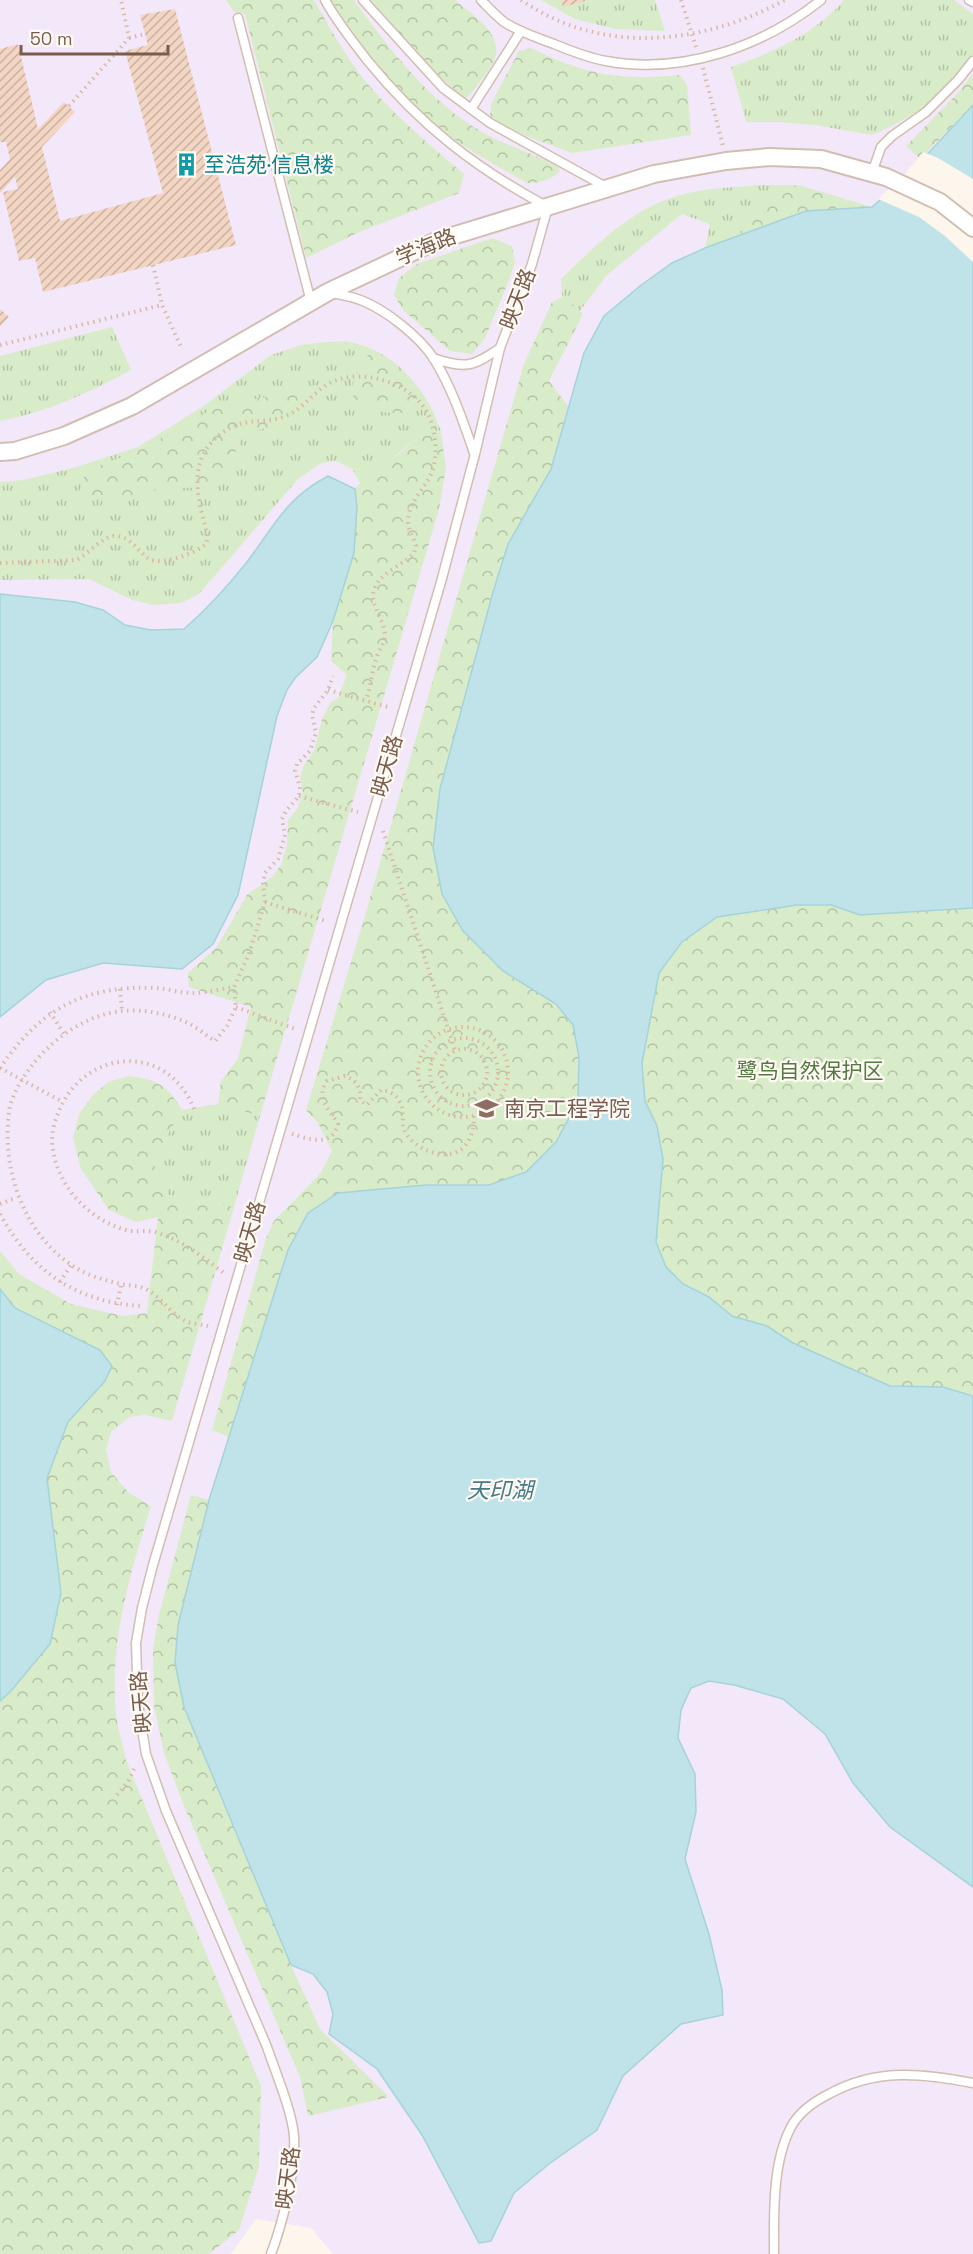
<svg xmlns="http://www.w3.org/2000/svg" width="973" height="2254" viewBox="0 0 973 2254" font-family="'Space Grotesk','Noto Sans SC',sans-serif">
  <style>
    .education { fill: #f3e8fa }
    .grass { fill: url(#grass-tufts) }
    .forest { fill: url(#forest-crowns) }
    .water { fill: #bfe3e8; stroke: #a5d3da; stroke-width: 1.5 }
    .pier { fill: #fdf6ec }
    .building { fill: url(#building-hatch) }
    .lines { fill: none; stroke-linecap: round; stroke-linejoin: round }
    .lane-casing { stroke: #d1beb0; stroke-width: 11 }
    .street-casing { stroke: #d1beb0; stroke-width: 20 }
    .path { stroke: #d9b8a5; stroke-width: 4; stroke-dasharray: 1.5 4.5; stroke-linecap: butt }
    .lane { stroke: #fff; stroke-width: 8 }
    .street { stroke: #fff; stroke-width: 16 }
    .labels { text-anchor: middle; stroke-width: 4.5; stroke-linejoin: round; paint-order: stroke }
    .culture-label { font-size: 21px; fill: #0d838f; stroke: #fffaf3; text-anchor: start }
    .street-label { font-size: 21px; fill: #7a5c4d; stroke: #fffaf3 }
    .park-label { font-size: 21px; fill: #537a41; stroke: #fffaf3 }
    .education-label { font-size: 21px; fill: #785e54; stroke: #fffaf3; text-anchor: start }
    .water-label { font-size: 22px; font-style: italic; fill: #437c86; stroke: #fffaf3 }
  </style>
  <defs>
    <pattern id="grass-tufts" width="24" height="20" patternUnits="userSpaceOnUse" patternTransform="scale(1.5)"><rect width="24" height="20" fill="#d8ecc9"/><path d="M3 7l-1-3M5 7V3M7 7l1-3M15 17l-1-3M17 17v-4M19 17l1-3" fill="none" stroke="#b4c2a5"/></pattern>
    <pattern id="forest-crowns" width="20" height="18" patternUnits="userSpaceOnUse" patternTransform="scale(1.5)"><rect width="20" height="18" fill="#d8ecc9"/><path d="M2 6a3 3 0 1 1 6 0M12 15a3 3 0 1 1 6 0" fill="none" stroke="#b4c2a5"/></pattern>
    <pattern id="building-hatch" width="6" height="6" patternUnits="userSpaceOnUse" patternTransform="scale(1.5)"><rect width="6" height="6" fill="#f3d5c3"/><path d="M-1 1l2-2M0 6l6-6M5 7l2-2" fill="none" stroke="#cab0a1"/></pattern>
  </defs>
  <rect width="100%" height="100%" fill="#fdf6ec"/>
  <polygon class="education" points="0,0 973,0 973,2254 333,2254 311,2228 256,2219 231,2254 0,2254"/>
  <g class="grass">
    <polygon points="541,0 655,0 665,31 615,29 575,19"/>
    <path d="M 844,0 L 954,0 L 973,14 L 973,55 L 956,77 L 921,110 L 890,127 L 872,135 L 821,126 L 782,122 L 746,122 L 731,67 C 772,53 815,34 844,0 Z"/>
    <path d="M 757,185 L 799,185 L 765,205 L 740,235 L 705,248 L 710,224 L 682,214 L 607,275 L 564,332 L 561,279 C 594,247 629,211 674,197 C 700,188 729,188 757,185 Z"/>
    <path d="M 112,327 L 131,370 C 89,393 47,412 0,421 L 0,356 Z"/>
    <path d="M 326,342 C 334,342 342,341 349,342 C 393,349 429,391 441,432 L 418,437 L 361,484 L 352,469 L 336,461 L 321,463 L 298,479 L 199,594 L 181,603 L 154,605 L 132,600 L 89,579 L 0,580 L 0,482 L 23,480 L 73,468 L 138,447 L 202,407 L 271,355 L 301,345 Z"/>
    <polygon points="218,1104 260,1116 234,1207 168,1195 152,1161 182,1110"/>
  </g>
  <g class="forest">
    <path d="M 226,0 L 314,0 C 331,30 349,63 372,89 C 400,120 432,147 464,174 L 459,193 L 357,233 L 306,258 L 245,14 L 234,12 Z"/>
    <path d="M 330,0 L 354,0 C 389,49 430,102 482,132 C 506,146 534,153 558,167 L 560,171 C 554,179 537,184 527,183 C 494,164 459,146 430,120 C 391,86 358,44 330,0 Z"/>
    <path d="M 371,0 L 455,0 C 473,16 507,35 493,63 C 487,74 477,85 470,95 L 465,98 C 429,70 399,36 371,0 Z"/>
    <path d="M 531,48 C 585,75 621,81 680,75 L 687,85 L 691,135 L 572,153 L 505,128 L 490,115 L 491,104 L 519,51 Z"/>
    <polygon points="973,74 973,105 920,159 906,146 958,93"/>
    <polygon points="799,185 872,207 806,211 740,235 765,205"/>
    <polygon points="492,238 512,246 515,262 509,280 485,338 472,354 450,351 403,310 394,295 399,278 417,264"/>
    <polygon points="564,296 583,314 549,381 568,406 551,469 508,544 493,592 440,789 503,971 556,1004 573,1025 579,1057 578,1101 556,1142 526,1172 489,1185 426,1185 338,1193 308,1213 288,1250 229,1437 212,1430 266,1238 274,1221 320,1174 332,1151 318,1123 306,1110 361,929 524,364 552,302"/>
    <path d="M 370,353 L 395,367 L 419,396 L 403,413 C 383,414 360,410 350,391 L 361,363 Z"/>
    <polygon points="293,387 303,399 295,417 278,425 244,434 236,451 209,487 157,489 106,503 79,492 86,471 140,450 216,407 270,396"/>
    <polygon points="441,432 446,468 439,509 260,1116 218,1104 221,1081 238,1059 251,1007 189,987 188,973 216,948 247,895 272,877 281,865 287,844 288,820 297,809 303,792 300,777 304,765 314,751 322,719 330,703 338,698 347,675 331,661 333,621 354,489 380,466 399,454 418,437"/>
    <polygon points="797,905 831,905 860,915 973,908 973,1396 943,1387 890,1386 793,1343 767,1326 732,1316 709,1297 683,1284 666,1267 656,1242 663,1159 657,1126 645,1101 642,1063 659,973 682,942 717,917"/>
    <path d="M 129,1076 C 158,1080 167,1085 182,1110 L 152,1161 L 168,1195 L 234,1207 L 172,1421 L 145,1415 L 129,1417 L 111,1432 L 106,1450 L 111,1472 L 129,1493 L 151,1506 C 130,1574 109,1642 116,1714 C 118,1729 123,1745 126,1760 L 261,2086 L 259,2167 L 239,2230 L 209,2254 L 0,2254 L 0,1701 L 11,1691 L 50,1644 L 61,1593 L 47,1478 L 68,1422 L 105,1381 L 54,1329 L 15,1308 L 0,1289 L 0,1251 L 19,1274 L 71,1304 L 123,1316 L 147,1313 L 158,1217 L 136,1222 L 109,1210 L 81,1169 L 73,1137 L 79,1114 L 92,1096 L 108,1082 Z"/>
    <polygon points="191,1495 209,1500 178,1625 184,1707 291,1965 320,2029 389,2097 308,2116 300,2077 184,1806 164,1753 154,1706 153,1649 159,1615"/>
  </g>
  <g class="water">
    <polygon points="973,105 973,908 860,915 831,905 797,905 717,917 682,942 659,973 642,1063 645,1101 657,1126 663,1159 656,1242 666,1267 683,1284 709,1297 732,1316 767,1326 793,1343 890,1386 943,1387 973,1396 973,1887 890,1827 853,1783 825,1734 783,1699 734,1685 709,1681 691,1688 681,1710 678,1738 695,1774 696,1812 685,1859 709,1934 722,1990 723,2015 681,2024 623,2076 597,2130 549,2164 514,2193 491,2241 479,2243 422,2135 377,2069 329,2034 333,2014 327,1992 313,1974 291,1965 184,1707 175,1663 178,1625 209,1500 288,1250 308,1213 338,1193 426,1185 489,1185 526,1172 556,1142 578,1101 579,1057 573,1025 556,1004 503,971 463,931 442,894 433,848 440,789 493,592 508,544 551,469 584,353 604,316 640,286 672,263 705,248 806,211 872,207 906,177"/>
    <path d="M 328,476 L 355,489 L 357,507 L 354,553 L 333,621 L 317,657 L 295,678 L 287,690 L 277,716 L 238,895 L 213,944 L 182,969 L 103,963 L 46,980 L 0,1017 L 0,594 L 75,602 L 103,610 L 125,625 L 151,630 L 184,629 C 207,609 228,586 247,562 C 275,525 285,499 328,476 Z"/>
    <polygon points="0,1289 15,1308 100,1350 112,1366 105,1381 68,1422 47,1478 61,1593 50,1644 11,1691 0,1701"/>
  </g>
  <polygon class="pier" points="923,152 938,158 973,179 973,262 945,236 919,217 878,199 904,175"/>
  <g class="building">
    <polygon points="561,0 585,0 585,1 563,7"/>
    <polygon points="175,9 236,245 43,292 35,258 19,261 3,192 18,189 15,177 0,193 0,170 10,159 6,142 0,142 0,49 18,44 38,129 64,102 75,112 42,147 60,221 163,193 125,51 148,45 140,15"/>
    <polygon points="0,309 9,317 0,327"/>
  </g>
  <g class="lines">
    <defs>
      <g id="lane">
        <polyline points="363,0 443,88 490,123 606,187"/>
        <path d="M 481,0 C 488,7 496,16 504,22 C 519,32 538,38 554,44 C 571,51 589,58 606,61 C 682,75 762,47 821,0"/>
        <polyline points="969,0 973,2"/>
        <polyline points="238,18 311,302"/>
        <polyline points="471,109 521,31"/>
        <polyline points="872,173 881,147 892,136 926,112 958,80 973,61"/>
        <path d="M 332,293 C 342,295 354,297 363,301 C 387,311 420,337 434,359 C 452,388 463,421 474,453"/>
        <path d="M 433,358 C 466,369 472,367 500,348"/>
        <path d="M 271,2254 C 283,2222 296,2170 294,2136 C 292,2111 275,2071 267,2047 L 166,1811 L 146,1754 L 138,1704 L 136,1643 L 142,1608 L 153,1565 L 441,582 L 475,454 L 500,348 L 532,264 L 548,207 C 475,168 420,125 367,60 C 352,40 337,22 325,0"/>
        <path d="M 774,2254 C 774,2214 772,2163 791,2127 C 799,2112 815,2101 829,2094 C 876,2068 922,2073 973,2083"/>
      </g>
      <polyline id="street" points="0,452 15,451 64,436 132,406 328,292 436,241 654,174 726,161 769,157 821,159 886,177 940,202 973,228"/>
    </defs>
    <use href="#lane" class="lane-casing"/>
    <use href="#street" class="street-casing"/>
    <g class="path">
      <path d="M 521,0 C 602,56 702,45 785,0"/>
      <polyline points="681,0 696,47"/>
      <polyline points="129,38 145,34"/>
      <polyline points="703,68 723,146"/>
      <polyline points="69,106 129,38 121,0"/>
      <polyline points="153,265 162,305 181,347"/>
      <polyline points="0,345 162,305"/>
      <path d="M 0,563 L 76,560 C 89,554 102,536 115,536 C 131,536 137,551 149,559 C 162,566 196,553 206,544 L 208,537 C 200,505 187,469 212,442 C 220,433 231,426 243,423 C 258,420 273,422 288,415 C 303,408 313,393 328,384 C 359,366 412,382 428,414 C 437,432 439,462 428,480 C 420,493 409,504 408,521 C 408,531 414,537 416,546 L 414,553 C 404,564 387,570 378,582 C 364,601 384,616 385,634 C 385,643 380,648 377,656 C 372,670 371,686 366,701"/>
      <polyline points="328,690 388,707"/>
      <polyline points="299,796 358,812"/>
      <polyline points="383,831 455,1050"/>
      <polyline points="265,902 326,921"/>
      <polyline points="120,989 122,1011"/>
      <polyline points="236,1007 295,1029"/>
      <polyline points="50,1012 64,1034"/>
      <circle cx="463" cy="1072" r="45"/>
      <circle cx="464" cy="1072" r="34"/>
      <circle cx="464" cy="1072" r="23"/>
      <path d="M 0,1068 C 40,1009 84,985 156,988 C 168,989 181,993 193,993 C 206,993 221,989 234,987"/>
      <polyline points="0,1068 63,1102"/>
      <path d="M 194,1109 C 168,1043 86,1047 59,1111 C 55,1120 52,1131 52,1141 C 54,1183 87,1219 126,1230 C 136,1233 148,1229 158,1233 C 183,1241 203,1257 224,1273"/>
      <path d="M 292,1134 C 309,1139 332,1148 338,1124 C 330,1109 315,1100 327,1081 L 345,1076 C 357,1081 361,1087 360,1100 L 367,1105 L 381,1090 C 389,1091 396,1094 400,1102 C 405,1110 401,1121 404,1129 C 412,1150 448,1163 464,1147 C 472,1138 474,1128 474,1116"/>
      <polyline points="0,1204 15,1198"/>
      <path d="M 0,1214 C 32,1272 77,1303 144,1306"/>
      <polyline points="60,1282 71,1265"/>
      <polyline points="117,1305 121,1284"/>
      <path d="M 208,1326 C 200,1324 189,1324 182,1319 C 168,1311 158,1293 143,1288 C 136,1285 128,1286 121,1284 C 103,1280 85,1275 70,1264 C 21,1230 0,1164 10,1105 C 25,1060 74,1015 123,1011 C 142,1009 163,1013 181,1020 C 193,1024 204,1034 215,1041 L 227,1026 L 236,1007 L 234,987 L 249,954 L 265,902 L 263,884 L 265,873 L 278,859 L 285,835 L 282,819 L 286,811 L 299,796 L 300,787 L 295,771 L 297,764 L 310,751 L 316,733 L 312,715 L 314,708 L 328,690 L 333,676"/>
      <polyline points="117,1795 129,1780 135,1767"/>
    </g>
    <use href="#lane" class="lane"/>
    <use href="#street" class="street"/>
  </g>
  <defs>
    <symbol id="building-bare" viewBox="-9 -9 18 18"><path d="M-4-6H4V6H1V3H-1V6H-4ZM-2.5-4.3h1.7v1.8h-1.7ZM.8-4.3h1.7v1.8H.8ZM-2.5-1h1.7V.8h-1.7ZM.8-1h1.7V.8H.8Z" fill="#0f9aa8" stroke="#fffaf3" stroke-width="2.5" paint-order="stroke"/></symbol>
    <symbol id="university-bare" viewBox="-9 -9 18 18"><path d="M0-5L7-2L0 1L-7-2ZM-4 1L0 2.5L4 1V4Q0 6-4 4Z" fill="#8d6e63" stroke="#fffaf3" stroke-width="2.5" paint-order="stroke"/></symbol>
  </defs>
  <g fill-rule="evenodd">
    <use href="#building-bare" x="170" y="148" width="33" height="33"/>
    <use href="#university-bare" x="470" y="1092" width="33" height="33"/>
  </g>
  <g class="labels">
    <g class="culture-label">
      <text x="204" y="172">至浩苑·信息楼</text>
    </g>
    <g class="street-label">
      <text transform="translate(426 247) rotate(-22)" y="7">学海路</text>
      <text transform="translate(518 299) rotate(-69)" y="7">映天路</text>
      <text transform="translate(387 766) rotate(-74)" y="7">映天路</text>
      <text transform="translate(250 1232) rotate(-74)" y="7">映天路</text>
      <text transform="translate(141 1702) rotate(-95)" y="7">映天路</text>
      <text transform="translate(288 2178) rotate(-82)" y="7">映天路</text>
    </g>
    <g class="park-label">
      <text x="810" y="1078">鹭鸟自然保护区</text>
    </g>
    <g class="education-label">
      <text x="504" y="1116">南京工程学院</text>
    </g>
    <g class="water-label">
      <text x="500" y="1498">天印湖</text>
    </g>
  </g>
  <path d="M21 45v9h147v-9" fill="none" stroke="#7a5c4d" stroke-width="3"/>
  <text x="30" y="45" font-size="18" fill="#7a5c4d" stroke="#fffaf3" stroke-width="4.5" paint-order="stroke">50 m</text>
</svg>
